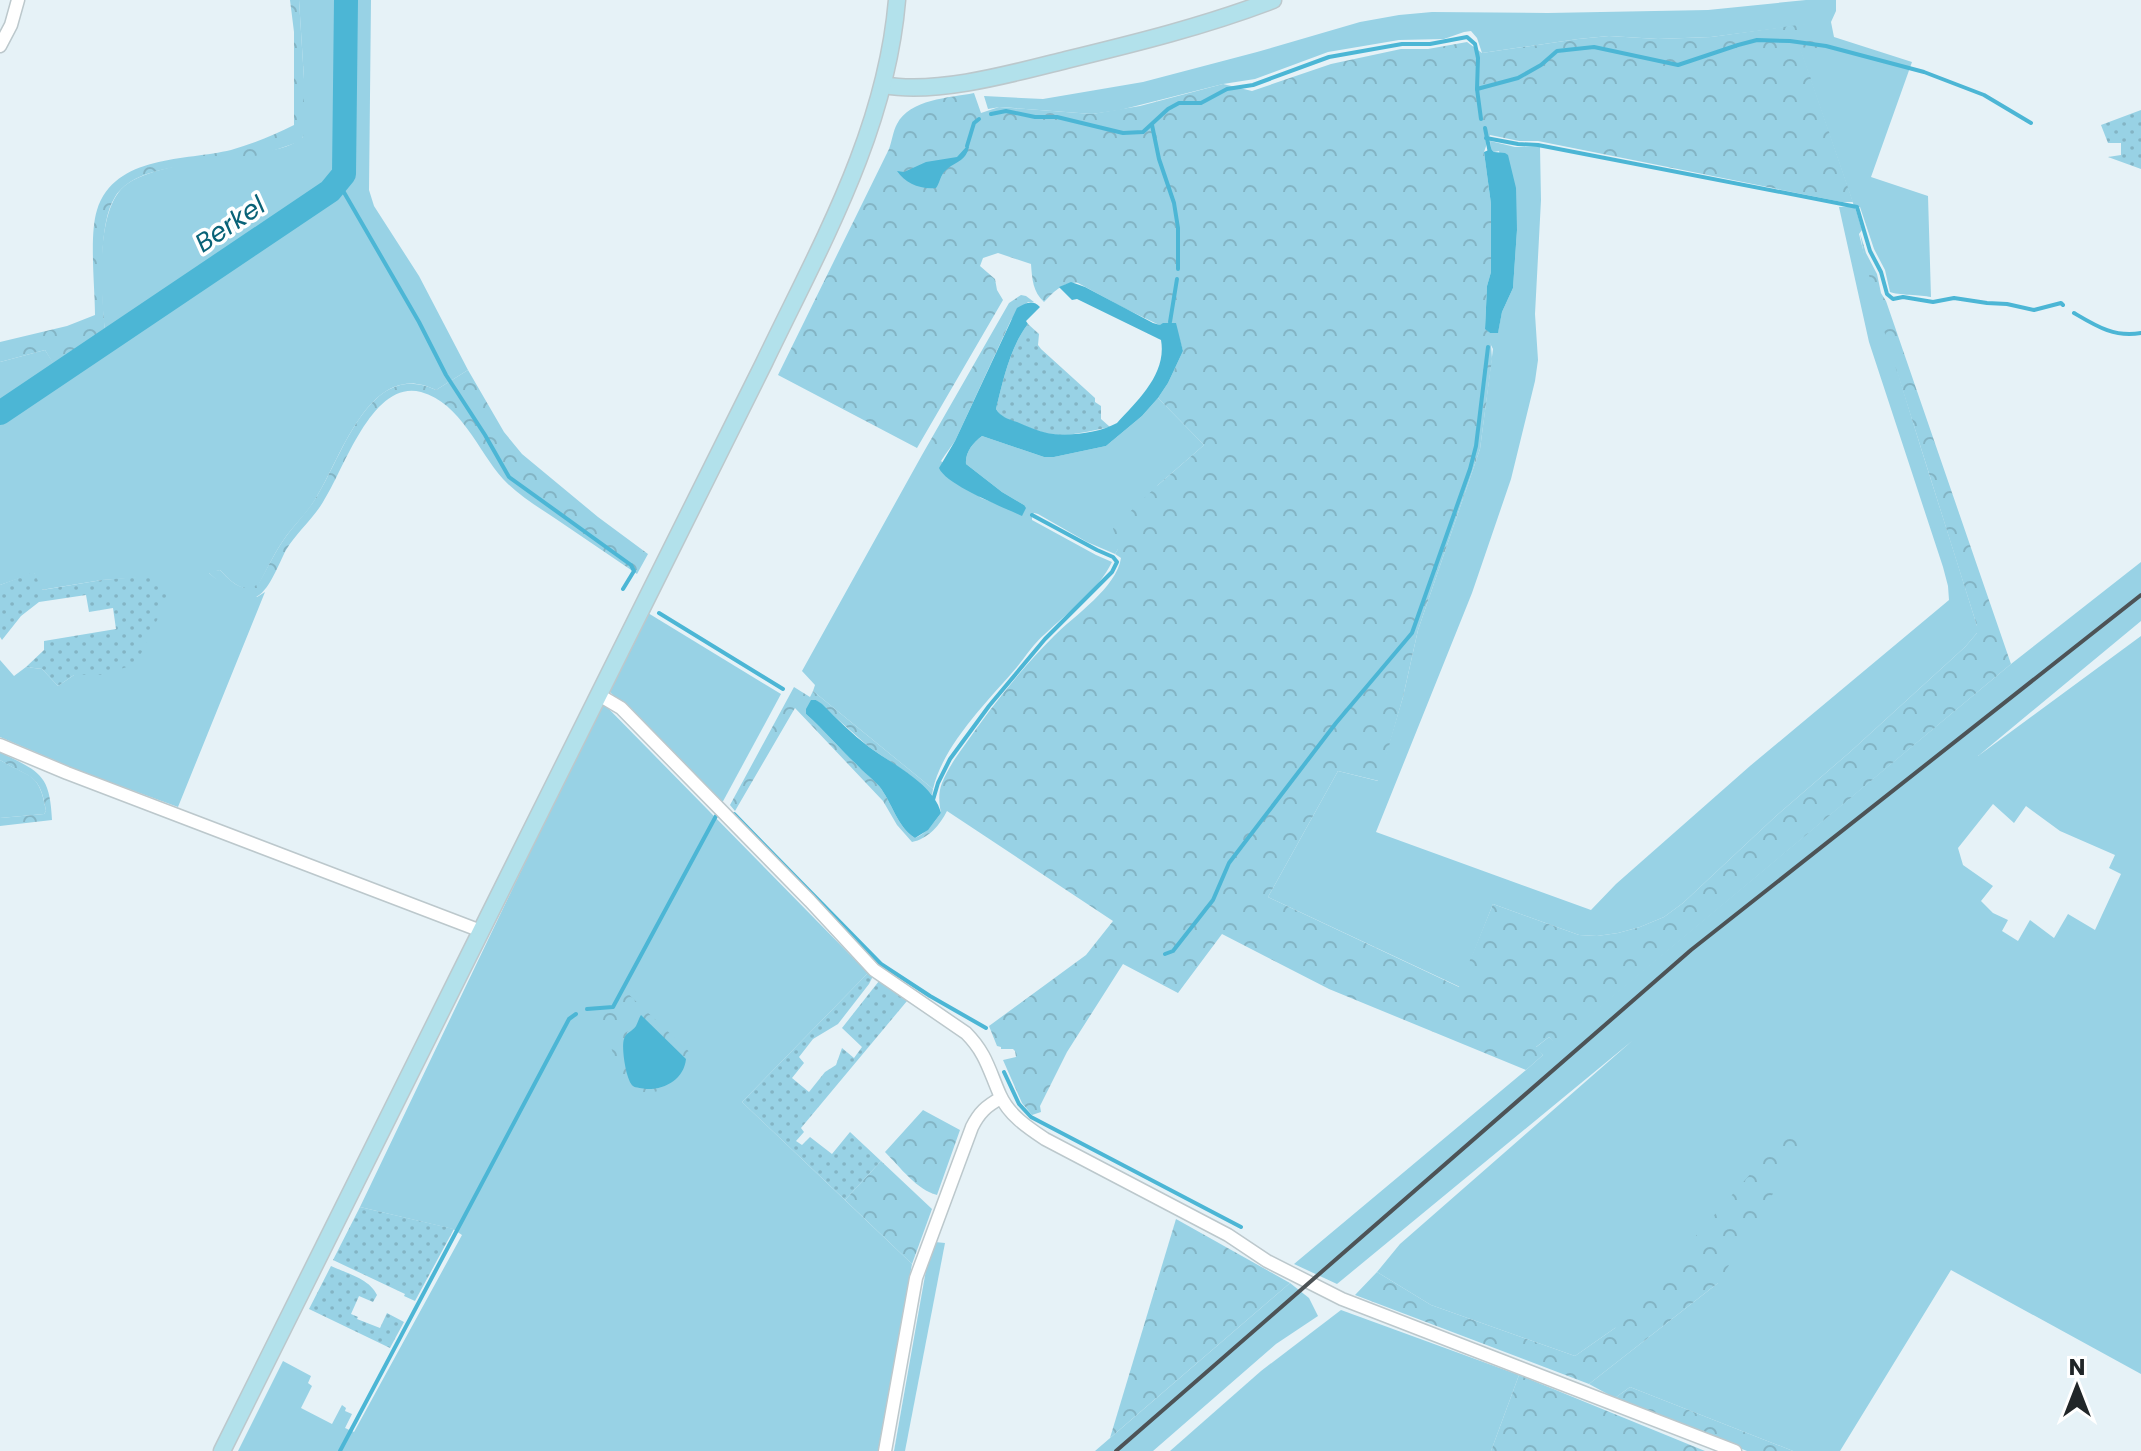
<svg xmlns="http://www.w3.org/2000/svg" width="2141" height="1451" viewBox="0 0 2141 1451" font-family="Poppins,sans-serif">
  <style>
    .grass { fill: #98d2e5; fill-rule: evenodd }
    .forest { fill: url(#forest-crowns); fill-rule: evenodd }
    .garden { fill: url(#garden-dots) }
    .water { fill: #4cb6d5 }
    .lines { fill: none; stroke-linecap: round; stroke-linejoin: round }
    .stream { stroke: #4cb6d5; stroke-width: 4 }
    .river { stroke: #4cb6d5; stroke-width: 24 }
    .street-casing { stroke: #bcc8cc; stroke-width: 15 }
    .secondary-casing { stroke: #bcc8cc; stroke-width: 19 }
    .street { stroke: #fff; stroke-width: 12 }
    .secondary { stroke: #b2e1eb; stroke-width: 16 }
    .rail { stroke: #4d5356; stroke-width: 4 }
    .labels { text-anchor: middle; stroke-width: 7; stroke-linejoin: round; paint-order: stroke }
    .water-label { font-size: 26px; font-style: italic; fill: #096277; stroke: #fff }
  </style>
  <defs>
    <pattern id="forest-crowns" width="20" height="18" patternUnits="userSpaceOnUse" patternTransform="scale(2)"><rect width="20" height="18" fill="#98d2e5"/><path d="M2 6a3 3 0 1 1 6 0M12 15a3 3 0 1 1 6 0" fill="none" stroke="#83b4c4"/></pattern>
    <pattern id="garden-dots" width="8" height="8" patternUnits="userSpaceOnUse" patternTransform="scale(2)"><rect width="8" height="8" fill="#98d2e5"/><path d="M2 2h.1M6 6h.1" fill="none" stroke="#83b4c4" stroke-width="1.8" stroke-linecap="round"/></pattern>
  </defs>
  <rect width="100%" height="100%" fill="#e6f2f7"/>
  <g class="grass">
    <path d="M 299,0 L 342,0 L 342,174 L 326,189 L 0,410 L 0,362 L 45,350 L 54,364 L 105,331 C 101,295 94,207 127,184 C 155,165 212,161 245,155 C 264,151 289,150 303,137 L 304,79 Z"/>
    <path d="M 348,0 L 371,0 L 369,190 L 374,206 L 419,276 L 468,370 L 436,390 C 371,357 342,456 317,496 C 309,511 297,522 287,535 C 276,550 268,567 259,584 C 245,596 230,581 220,570 L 209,573 L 216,579 L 257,597 L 265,592 L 178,807 L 82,772 L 0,737 L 0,660 L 14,676 L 26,667 L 42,669 L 58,686 L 74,675 L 102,675 L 148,577 L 102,580 L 41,590 L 34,573 L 0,585 L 0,418 L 331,192 L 345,175 Z"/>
    <path d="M 1806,0 L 1836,0 L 1836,11 L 1831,22 L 1834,37 L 1912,62 L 1871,177 L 1928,196 L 1931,297 C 1921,295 1897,295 1890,292 L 1885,270 L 1874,249 L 1860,207 L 1855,207 L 1862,230 L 1859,234 C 1893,367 1937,496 1977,626 L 1977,633 L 1965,647 L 1850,752 L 1776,816 L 1683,903 L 1664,917 L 1640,927 L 1618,933 L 1597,936 L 1579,935 L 1493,904 L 1460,987 L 1268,897 L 1338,771 L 1378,781 L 1403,697 L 1418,630 L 1480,449 L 1493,349 L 1490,343 L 1490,333 L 1498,332 L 1502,312 L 1513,288 L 1517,230 L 1499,151 L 1494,152 L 1491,149 L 1490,141 L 1515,147 L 1540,147 L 1541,200 L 1535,314 L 1538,360 L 1535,381 L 1511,479 L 1472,593 L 1376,832 L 1591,910 L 1616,884 L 1750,766 L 1949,600 L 1948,586 L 1943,567 L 1869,342 L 1839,207 L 1854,206 L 1799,46 L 1819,23 L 1711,37 L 1658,39 L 1609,36 L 1578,39 L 1482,53 L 1477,38 L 1471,31 L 1464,32 L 1444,39 L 1399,40 L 1328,52 L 1255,79 L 1223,84 L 1120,110 L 1092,114 L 1000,107 L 988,109 L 984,96 L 1043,99 L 1143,82 L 1257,52 L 1360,22 L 1399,15 L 1432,12 L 1548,13 L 1708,10 Z"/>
    <path d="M 1158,398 L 1204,445 L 1158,485 L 1115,554 L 1087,542 L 1038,514 L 1034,513 L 1032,515 L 1032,520 L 1096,555 L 1112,562 C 1098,591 1068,612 1045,634 C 1034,643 1026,656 1017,667 C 988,701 943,745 933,789 L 813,691 L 815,685 L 802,671 L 922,455 L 945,455 L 941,461 L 981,498 L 1000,505 L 1024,505 L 1002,492 L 966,464 C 965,452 973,443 982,436 L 1044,457 L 1054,457 L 1106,446 L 1142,416 Z"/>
    <path d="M 2141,562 L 2141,621 L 1978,756 L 2141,636 L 2141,1374 L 1951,1270 L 1840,1451 L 1793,1451 L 1630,1387 L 1615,1398 L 1589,1384 L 1718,1283 L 1615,1328 L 1575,1356 L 1431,1305 L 1377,1272 L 1400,1244 L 1632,1041 L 1337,1284 L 1294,1264 L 1526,1070 L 1543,1055 L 1535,1048 L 1549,1037 L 1556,1043 L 2011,664 ZM 1993,804 L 2014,823 L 2026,806 L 2060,831 L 2115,855 L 2109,868 L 2121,874 L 2095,930 L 2068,914 L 2054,938 L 2030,920 L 2018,941 L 2002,931 L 2008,920 L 1993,913 L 1981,901 L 1993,886 L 1963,865 L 1958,848 Z"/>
    <polygon points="648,613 781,694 721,805 608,690"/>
    <polygon points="602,702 868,973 742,1102 912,1264 878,1451 238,1451 283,1361 311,1376 308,1383 312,1386 301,1408 332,1424 342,1405 346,1408 345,1411 352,1414 345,1428 354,1432 462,1235 453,1229 360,1207"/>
    <path d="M 0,760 C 31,779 39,771 46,811 L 44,814 L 0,818 Z"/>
    <polygon points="935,1242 945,1243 905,1451 894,1451 926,1270"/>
    <polygon points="1290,1283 1309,1298 1318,1316 1276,1344 1153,1451 1095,1451"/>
    <polygon points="1341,1310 1519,1375 1491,1451 1170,1451 1261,1371"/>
  </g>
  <g class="forest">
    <path d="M 290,0 L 299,0 L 304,79 L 304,134 L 301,141 C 281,148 262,155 242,159 C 206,166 137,162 115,197 C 97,225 102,298 105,331 L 54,365 L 45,350 L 0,362 L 0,342 L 67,326 L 95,315 C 95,288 89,235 97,210 C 115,154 186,161 231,150 C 253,144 274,135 294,125 L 294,32 Z"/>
    <path d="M 1820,22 L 1822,50 L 1800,47 L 1853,202 L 1842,202 L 1538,141 L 1519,141 L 1490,135 L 1484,152 L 1491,204 L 1491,272 L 1487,286 L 1485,328 L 1490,333 L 1492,359 L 1480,449 L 1418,630 L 1403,697 L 1379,781 L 1338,771 L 1268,897 L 1459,987 L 1493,904 L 1579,935 L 1597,936 L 1618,933 L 1640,927 L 1664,917 L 1683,903 L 1776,816 L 1850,752 L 1965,647 L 1977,633 L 1977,626 L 1881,321 L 1864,256 L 1860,233 L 1866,253 L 1877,274 L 1881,293 L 1886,301 L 2011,664 L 1556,1044 L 1549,1037 L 1536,1047 L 1543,1055 L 1526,1070 L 1329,989 L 1222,934 L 1178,993 L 1123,964 L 1067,1052 L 1040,1106 L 1041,1112 L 1032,1115 L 1022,1103 L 1003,1060 L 1016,1057 L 1015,1051 L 1013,1049 L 1001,1049 L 1001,1047 L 997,1046 L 989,1026 L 1086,955 L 1113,921 L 947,811 C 940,825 928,839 912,842 L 897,825 L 883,801 L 795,708 L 735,811 L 730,805 L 794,687 L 810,697 L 813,691 L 933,789 L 932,795 L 910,775 L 869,747 L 816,700 L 806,714 C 824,730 839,748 856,764 C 863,772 873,778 879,786 C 892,802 897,827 915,838 C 927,833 933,823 941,813 C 939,803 938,793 942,783 C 947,770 956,757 964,746 C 991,707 1021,669 1054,636 C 1074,616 1117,587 1121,558 L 1115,554 L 1118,549 L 1113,528 L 1158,485 L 1204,445 L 1158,398 L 1168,383 L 1183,351 L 1178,334 L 1126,309 L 1078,283 C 1063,281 1054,292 1044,302 C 1033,292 1032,279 1031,264 L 998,253 L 983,258 L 980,266 L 995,279 L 997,290 L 1003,300 L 917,448 L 778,375 L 889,149 C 892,141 893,131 897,124 C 910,99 949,98 974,93 L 981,113 L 999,107 L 1092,114 L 1140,106 L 1223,84 L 1252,91 L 1331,64 L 1401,49 L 1428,49 L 1467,42 L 1482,53 L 1578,39 L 1609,36 L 1658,39 L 1711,37 Z"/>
    <polygon points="1021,295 1026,296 1034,302 1028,302 1011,320 955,441 945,455 922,455 1009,303"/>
    <path d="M 468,370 L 504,432 L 522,454 L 598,517 L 648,554 L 637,574 C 610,556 583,537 556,519 C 538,507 518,495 503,479 C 478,451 461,403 421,392 C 372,379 344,470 323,502 C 313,519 296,533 286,550 C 279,563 268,595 253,598 C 233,603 221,583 208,572 L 220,570 C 230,581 245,596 259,583 C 268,567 276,550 287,535 C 297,522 309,510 317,496 C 343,455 370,358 436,390 Z"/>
    <path d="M 0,752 C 39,772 50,773 52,820 L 0,826 L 0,818 L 44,814 L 46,811 C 40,772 30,779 0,760 Z"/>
    <path d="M 625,991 L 698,1060 C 671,1092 661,1092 622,1097 L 612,1050 L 596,1023 L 580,1017 L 587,1012 L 614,1010 ZM 639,1018 L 631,1085 L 623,1060 L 627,1032 L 637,1024 Z"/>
    <path d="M 923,1110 L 960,1130 L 937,1195 C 917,1190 900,1167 885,1152 Z"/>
    <polygon points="1796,1122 1806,1140 1718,1283 1589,1384 1355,1295 1377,1272 1431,1305 1575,1356 1615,1328"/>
    <polygon points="881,1161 932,1209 912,1264 845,1200"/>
    <polygon points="1176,1219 1290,1283 1110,1438"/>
    <polygon points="1519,1375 1705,1451 1491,1451"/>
    <polygon points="1630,1387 1793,1451 1747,1451 1615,1398"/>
  </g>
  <g class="garden">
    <polygon points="2141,110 2141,169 2108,157 2121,155 2121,143 2108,143 2101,125"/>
    <path d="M 1028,324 L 1039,334 L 1038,345 L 1041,349 L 1095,398 L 1095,402 L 1101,406 L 1101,419 L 1110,427 C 1090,431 1066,438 1045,433 C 1031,429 1016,422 1002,417 L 996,409 C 1003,381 1010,347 1028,324 Z"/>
    <polygon points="34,572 42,590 102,580 148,576 169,595 136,664 102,675 74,675 58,686 42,669 26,667 44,650 44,641 116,629 113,608 89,612 86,595 39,602 21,616 2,640 0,637 0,585"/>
    <polygon points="868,973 873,976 869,984 838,1024 813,1039 799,1057 804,1063 792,1078 809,1092 825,1072 836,1065 842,1048 854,1058 862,1047 842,1028 879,981 907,1001 801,1128 804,1132 796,1141 802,1145 810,1137 832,1154 850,1132 881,1161 845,1200 742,1102"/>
    <polygon points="360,1207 454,1229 415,1301 404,1296 405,1294 333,1260"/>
    <path d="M 331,1266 C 346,1273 370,1279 377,1295 L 373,1302 L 359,1296 L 351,1314 L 358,1317 L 357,1319 L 380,1328 L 387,1313 L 404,1322 L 390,1348 L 309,1309 Z"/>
  </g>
  <g class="water">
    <path d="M 967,146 L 969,147 C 965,162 956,161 946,170 C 940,175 940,183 936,188 C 921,190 905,183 897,171 L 904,172 L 926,162 L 957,157 Z"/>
    <polygon points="1491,149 1494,152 1505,153 1508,155 1516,188 1517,230 1513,288 1502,312 1498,333 1490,333 1485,329 1487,286 1491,272 1491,204 1484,152"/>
    <path d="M 1071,282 L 1085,287 L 1153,323 L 1160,325 L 1163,323 L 1176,323 L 1183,351 L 1168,383 L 1158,398 L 1142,416 L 1106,446 L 1054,457 L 1044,457 L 982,436 C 973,443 965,452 966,464 L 1002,492 L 1024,505 L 1026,508 L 1022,516 C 1003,507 946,485 939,468 L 955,441 L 1017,308 C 1025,303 1033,299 1040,307 L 1026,321 L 1028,324 C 1010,347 1003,381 996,409 C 1001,417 1008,419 1017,422 C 1027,426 1037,431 1047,433 C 1068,437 1099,433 1117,423 C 1138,400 1167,374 1161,340 L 1077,299 L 1072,300 L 1059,287 Z"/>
    <path d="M 811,700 L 816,700 L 822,704 C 837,719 852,734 869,747 C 892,764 934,784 941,813 L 928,830 L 915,838 C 897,827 892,802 879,786 C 872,778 863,772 856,764 C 839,748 824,730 806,714 L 806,709 Z"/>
    <path d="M 641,1015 L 686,1059 C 684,1079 665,1090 646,1089 C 644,1088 635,1088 633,1086 C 626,1081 621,1047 624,1039 C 626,1032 632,1032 636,1026 C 638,1022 639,1018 641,1015 Z"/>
  </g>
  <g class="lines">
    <g class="stream">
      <polyline points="1477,89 1518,78 1541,65 1557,51 1594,47 1678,65 1738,45 1757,40 1790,41 1826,46 1924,72 1984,95 2031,123"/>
      <polyline points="991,114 1006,111 1035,117 1057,117 1123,133 1143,132 1168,109 1179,103 1201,103 1227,89 1253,85 1329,57 1402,44 1430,44 1467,37 1475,44 1478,58 1477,89 1481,119"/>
      <polyline points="1152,125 1159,159 1174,203 1178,228 1178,269"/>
      <polyline points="1485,128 1490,153"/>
      <polyline points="1486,138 1518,144 1538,145 1842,204 1857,207 1870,251 1881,272 1887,294 1893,299 1903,297 1933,302 1954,298 1987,303 2007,304 2034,310 2061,303 2063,305"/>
      <polyline points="967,146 974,123 979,119"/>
      <polyline points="338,182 419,322 446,375 485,435 509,477 631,565 634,571 623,589"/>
      <path d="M 2074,313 C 2096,326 2115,338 2141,333"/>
      <polyline points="1170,322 1177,279"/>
      <polyline points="659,613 783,689"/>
      <polyline points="933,800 938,783 950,759 989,706 1045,639 1112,572 1117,562 1113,557 1097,550 1032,515"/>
      <polyline points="734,814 881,964 930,996 986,1028"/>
      <polyline points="1165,954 1173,951 1213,900 1229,863 1336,723 1412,633 1470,469 1476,446 1488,347"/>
      <polyline points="587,1009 613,1007 716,816"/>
      <polyline points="1004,1072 1019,1104 1031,1117 1241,1227"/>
      <polyline points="340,1451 569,1019 576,1014"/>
    </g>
    <polyline class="river" points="0,413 330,191 344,174 346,0"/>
    <defs>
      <g id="street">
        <polyline points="0,46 11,25 18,0"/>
        <path d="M 599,695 L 621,708 L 810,901 L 874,970 L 966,1033 C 986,1053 989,1070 1000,1095 C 1009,1115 1027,1127 1045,1139 L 1228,1235 L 1267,1261 L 1342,1299 L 1735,1451"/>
        <polyline points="0,745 67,773 481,931"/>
        <path d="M 885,1451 L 916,1278 L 972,1127 C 979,1113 986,1106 1001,1098"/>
      </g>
      <g id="secondary">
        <path d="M 884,85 C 936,95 1014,73 1066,60 C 1136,43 1205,26 1273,0"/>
        <path d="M 222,1451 L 764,363 C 820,246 886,132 897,0"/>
      </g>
    </defs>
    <use href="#street" class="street-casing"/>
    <use href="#secondary" class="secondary-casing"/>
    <use href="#street" class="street"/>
    <use href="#secondary" class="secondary"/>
    <polyline class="rail" points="1116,1451 1691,950 2141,595"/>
  </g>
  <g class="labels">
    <g class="water-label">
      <text transform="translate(230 224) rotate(-34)" y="9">Berkel</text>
    </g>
  </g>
  <g transform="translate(2077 1387)" stroke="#ffffff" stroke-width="6" paint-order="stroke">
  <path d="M0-6L14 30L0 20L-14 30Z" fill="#212628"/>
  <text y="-12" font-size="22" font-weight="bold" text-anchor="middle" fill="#212628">N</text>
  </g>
</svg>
